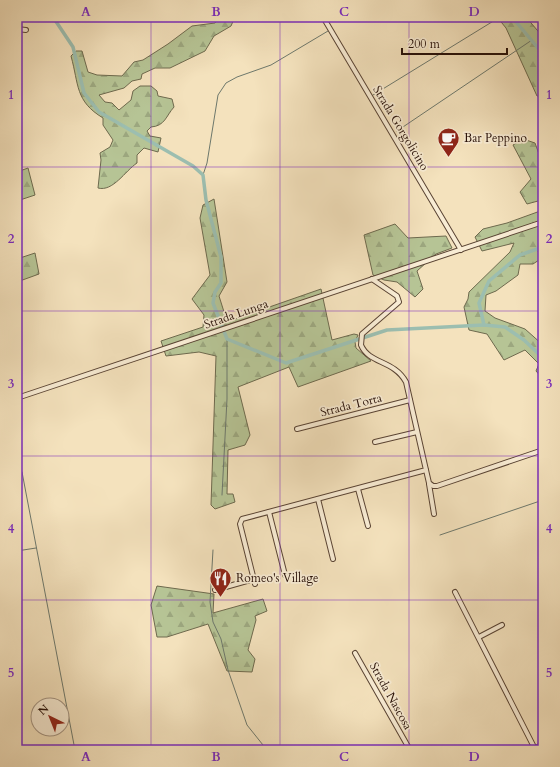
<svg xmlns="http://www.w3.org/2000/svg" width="560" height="767" viewBox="0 0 560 767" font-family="Cardo,serif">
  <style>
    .forest { fill: url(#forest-firs); stroke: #6e6a4e }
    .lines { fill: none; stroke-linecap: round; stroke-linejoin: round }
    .stream { stroke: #6d786c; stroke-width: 1 }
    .canal { stroke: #9cbeb0; stroke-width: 3.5 }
    .minor-casing { stroke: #5a4434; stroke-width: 6 }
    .tertiary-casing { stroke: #5a4434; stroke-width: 7 }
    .minor { stroke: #f8ecd4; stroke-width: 4 }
    .tertiary { stroke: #f8ecd4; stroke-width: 5 }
    .grid { fill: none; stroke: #7b2cbf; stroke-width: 1; stroke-opacity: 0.55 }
    .labels { text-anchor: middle; stroke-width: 3.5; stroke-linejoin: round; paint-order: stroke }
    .street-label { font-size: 12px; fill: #260f07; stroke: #f8ecd4 }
    .poi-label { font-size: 12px; fill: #260f07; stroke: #f8ecd4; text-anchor: start }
    .neatline { fill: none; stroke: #7b2cbf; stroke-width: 1.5 }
    .grid-label { font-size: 13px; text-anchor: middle; font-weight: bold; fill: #7b2cbf }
  </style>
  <defs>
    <pattern id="forest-firs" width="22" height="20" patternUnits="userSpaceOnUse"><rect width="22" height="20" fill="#b6c495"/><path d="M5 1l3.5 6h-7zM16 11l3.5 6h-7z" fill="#9ca77f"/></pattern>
  </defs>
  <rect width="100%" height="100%" fill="#f4e2bd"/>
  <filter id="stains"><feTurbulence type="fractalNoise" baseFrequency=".005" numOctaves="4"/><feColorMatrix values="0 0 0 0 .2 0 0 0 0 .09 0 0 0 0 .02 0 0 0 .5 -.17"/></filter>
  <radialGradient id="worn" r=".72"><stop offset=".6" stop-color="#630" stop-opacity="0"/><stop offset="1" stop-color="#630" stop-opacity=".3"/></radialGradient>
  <g class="forest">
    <path d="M 219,17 L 232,17 L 234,19 L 231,26 L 214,36 L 205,51 L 170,68 L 155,68 L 142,74 L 141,79 L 132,81 L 124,88 L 99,95 L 105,102 L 112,103 L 119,110 L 131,100 L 133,91 L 140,86 L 151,86 L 157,91 L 158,96 L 172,99 L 174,107 C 166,116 165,126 151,127 L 147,131 L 150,136 L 161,138 L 158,152 L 144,148 L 137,155 L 137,163 C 125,171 113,192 98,188 L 101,160 L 100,153 L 110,147 L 113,140 L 103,125 L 103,118 C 75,101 79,85 71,56 L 76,51 L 82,51 L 88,72 L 97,75 L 122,76 L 134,62 L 143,60 L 168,44 L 192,26 L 215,23 Z"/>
    <polygon points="497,17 526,17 543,37 543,96 537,96 506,28"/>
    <polygon points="523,139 535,143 543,165 543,205 538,201 527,204 520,192 531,179 513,145"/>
    <polygon points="28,168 35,195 17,201 17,172"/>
    <polygon points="214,199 227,282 219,296 225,315 235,319 321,289 332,340 354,334 358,335 355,342 356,348 371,361 298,387 289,367 238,387 250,435 245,445 228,450 227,494 233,494 235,502 215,509 211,505 216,356 199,352 166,356 161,341 203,327 204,315 192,299 210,275 200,218 203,205"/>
    <polygon points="543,210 543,249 538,251 542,258 533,264 520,264 518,275 496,291 486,295 485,311 495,318 525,329 543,345 543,379 536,371 539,364 525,350 504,360 487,334 469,330 464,307 468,299 469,292 510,252 514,243 482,251 475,237 483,229 507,223"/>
    <polygon points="395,224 408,238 446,236 452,248 436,254 417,271 423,289 415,297 397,282 384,280 373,275 364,235"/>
    <polygon points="35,253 39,274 17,282 17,259"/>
    <polygon points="157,586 214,594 213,613 263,599 267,611 255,616 256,620 248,650 255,659 252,672 227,671 208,624 167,637 157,637 151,605"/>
  </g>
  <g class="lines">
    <g class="stream">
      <polyline points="373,95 500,17"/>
      <polyline points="397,131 532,40"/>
      <polyline points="203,175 207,163 218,95 226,83 237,77 271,65 328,31"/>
      <polyline points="22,472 75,750"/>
      <polyline points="222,495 227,399 227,339"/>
      <polyline points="440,535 543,500"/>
      <polyline points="213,550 210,602 213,622 221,639 228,670 247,725 267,750"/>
      <polyline points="17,551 36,548"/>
    </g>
    <g class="canal">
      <polyline points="53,17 73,47 84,93 99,112 193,166 203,175 206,200 221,257 221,283 215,292 213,303 227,339 286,363 387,330 484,325"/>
      <polyline points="512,17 543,54"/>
      <polyline points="543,247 520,255 489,281 479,303 484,325 505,327 524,340 543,358"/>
    </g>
    <defs>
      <g id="minor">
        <polyline points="323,17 461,250"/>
        <polyline points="17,29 26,30"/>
        <polyline points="17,398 543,222"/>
        <polyline points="297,429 410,400"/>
        <polyline points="375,442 417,432"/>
        <polyline points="426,470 429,483 433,486 437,486 543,450"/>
        <polyline points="429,484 434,514"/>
        <polyline points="358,489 368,526"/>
        <polyline points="318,499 333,559"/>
        <polyline points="269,512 285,575"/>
        <polyline points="542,522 543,526"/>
        <path d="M 255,584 L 240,524 L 242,519 L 426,470 L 406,382 C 394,360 369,364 361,345 L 362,334 L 399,302 L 397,296 L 372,279"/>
        <polyline points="215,590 254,579"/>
        <polyline points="455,592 535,749"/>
        <polyline points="479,637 502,625"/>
        <polyline points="355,653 410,750"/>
      </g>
      <polyline id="tertiary" points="533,750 543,745"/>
    </defs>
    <use href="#minor" class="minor-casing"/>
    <use href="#tertiary" class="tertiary-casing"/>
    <use href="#minor" class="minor"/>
    <use href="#tertiary" class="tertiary"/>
  </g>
  <path class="grid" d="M 151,17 L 151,750M 280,17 L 280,750M 409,17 L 409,750M 17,167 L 543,167M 17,311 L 543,311M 17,456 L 543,456M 17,600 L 543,600"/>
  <defs>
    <symbol id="cafe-pin" viewBox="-11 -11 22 30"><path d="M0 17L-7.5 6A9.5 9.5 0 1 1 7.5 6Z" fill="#8f2418" stroke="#f8ecd4"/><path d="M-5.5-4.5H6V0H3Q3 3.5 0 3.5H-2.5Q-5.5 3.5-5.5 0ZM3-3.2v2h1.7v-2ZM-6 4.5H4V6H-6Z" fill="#fff"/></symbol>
    <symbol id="restaurant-pin" viewBox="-11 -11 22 30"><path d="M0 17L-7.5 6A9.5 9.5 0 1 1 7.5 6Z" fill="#8f2418" stroke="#f8ecd4"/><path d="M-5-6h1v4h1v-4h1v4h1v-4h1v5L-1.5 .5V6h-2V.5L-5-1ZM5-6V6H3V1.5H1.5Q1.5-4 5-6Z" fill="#fff"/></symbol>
  </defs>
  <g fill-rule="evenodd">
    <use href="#cafe-pin" x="436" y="126" width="25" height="34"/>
    <use href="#restaurant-pin" x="208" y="566" width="25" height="34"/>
  </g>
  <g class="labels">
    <g class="street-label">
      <text transform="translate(401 128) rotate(59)" y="4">Strada Gorgolicino</text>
      <text transform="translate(236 314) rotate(-19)" y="4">Strada Lunga</text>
      <text transform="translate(351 405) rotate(-14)" y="4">Strada Torta</text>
      <text transform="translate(391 696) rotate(61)" y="4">Strada Nascosa</text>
    </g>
    <g class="poi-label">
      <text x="464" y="142">Bar Peppino</text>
      <text x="236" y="582">Romeo's Village</text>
    </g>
  </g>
  <rect width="560" height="767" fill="none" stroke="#f4e2bd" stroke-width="44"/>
  <g transform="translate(50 717) rotate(317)"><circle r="19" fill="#f8ecd4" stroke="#a49482"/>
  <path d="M0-3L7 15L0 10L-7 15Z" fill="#8f2418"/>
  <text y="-6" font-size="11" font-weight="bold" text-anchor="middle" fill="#260f07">N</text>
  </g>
  <path d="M402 48v6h105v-6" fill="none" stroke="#260f07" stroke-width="2"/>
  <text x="408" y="48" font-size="12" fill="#260f07" stroke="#f8ecd4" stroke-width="3" paint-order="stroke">200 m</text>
  <rect x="22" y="22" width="516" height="723" class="neatline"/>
  <g class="grid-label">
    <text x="86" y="16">A</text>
    <text x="216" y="16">B</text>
    <text x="344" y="16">C</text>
    <text x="474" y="16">D</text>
    <text x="11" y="99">1</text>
    <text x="549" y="99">1</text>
    <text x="11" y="243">2</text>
    <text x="549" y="243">2</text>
    <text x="11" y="388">3</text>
    <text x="549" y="388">3</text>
    <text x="11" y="533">4</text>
    <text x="549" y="533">4</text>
    <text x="11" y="677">5</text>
    <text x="549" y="677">5</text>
    <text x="86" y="761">A</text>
    <text x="216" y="761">B</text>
    <text x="344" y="761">C</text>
    <text x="474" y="761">D</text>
  </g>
  <rect width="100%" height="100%" filter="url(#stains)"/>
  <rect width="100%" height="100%" fill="url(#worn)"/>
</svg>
